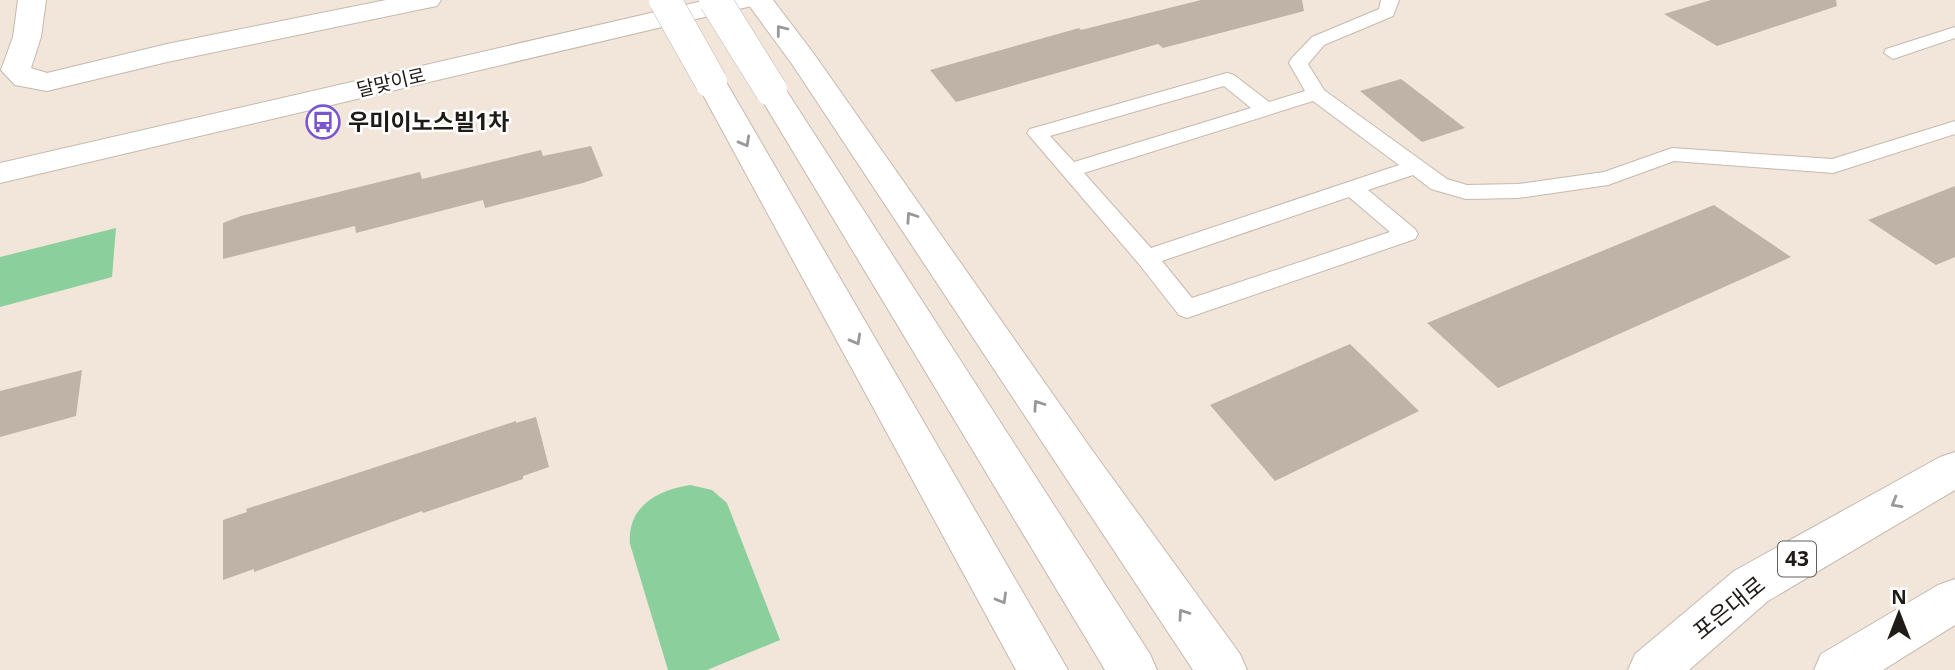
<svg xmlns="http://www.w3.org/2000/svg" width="1955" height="670" viewBox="0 0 1955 670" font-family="'Noto Sans','Noto Sans KR',sans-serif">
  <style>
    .green { fill: #8acf9c }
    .building { fill: #bfb2a7 }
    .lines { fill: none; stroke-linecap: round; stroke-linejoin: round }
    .service-casing { stroke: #c5b9ae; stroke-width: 2 }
    .minor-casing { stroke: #c5b9ae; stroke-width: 2 }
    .tertiary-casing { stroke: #c5b9ae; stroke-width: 2 }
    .secondary-casing { stroke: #c5b9ae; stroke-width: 2 }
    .trunk-casing { stroke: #c5b9ae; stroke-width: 2 }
    .service { fill: #fff; fill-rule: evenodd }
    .minor { fill: #fff; fill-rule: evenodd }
    .tertiary { fill: #fff; fill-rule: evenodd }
    .secondary { fill: #fff; fill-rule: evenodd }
    .trunk { fill: #fff; fill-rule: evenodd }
    .secondary-bridge-casing { stroke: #c5b9ae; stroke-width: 33; stroke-linecap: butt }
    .secondary-bridge { stroke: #fff; stroke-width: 32 }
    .oneway { stroke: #9a9897 }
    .labels { text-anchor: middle; stroke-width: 5; stroke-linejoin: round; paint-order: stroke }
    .far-street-label { font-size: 19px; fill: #1f1b17; stroke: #fff }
    .shield { fill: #fff; stroke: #625f5d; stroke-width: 2 }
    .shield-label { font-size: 21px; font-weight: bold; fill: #1f1b17 }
    .poi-label { font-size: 23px; font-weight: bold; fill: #1f1b17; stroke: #fff; text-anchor: start }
    .street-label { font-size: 23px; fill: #1f1b17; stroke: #fff }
  </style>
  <rect width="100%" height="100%" fill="#f2e5da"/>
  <g class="green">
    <polygon points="116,228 112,277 0,307 0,257"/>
    <path d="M 690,485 L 712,490 L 727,503 L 780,640 L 707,670 L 668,670 L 630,544 C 627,506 658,490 690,485 Z"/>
  </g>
  <g class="building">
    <polygon points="1201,0 1302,0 1304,11 1163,48 1158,44 956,102 930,70 1079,28 1081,30"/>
    <polygon points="1711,0 1836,0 1837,6 1717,46 1664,14"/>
    <polygon points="1401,79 1465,128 1422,142 1360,91"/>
    <polygon points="591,146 603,176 583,183 485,208 483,200 356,233 355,226 223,259 223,223 241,216 420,172 422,179 541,150 543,156"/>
    <polygon points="1955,186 1955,257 1936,265 1868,220"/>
    <polygon points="1714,205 1791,257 1498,388 1427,323"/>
    <polygon points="1350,344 1419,411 1275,481 1210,405"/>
    <polygon points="82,370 76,416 0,437 0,391"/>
    <polygon points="536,417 549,467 523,476 523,479 423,513 422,511 254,572 254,569 223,580 223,520 247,512 246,509 318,486 516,421 516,423"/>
  </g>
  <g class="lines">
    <defs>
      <g id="service">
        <path d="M 1381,0 L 1399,0 L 1393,16 L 1324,45 L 1308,64 L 1324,90 L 1447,179 L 1467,185 L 1518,184 L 1604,172 L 1672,148 L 1832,159 L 1955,121 L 1955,134 L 1833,173 L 1674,161 L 1608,185 L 1518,198 L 1466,199 L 1431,189 L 1413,175 L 1368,190 L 1415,229 L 1418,234 L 1415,239 L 1187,318 L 1179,315 L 1139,264 L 1027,133 L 1030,129 L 1227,73 L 1234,75 L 1269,102 L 1305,91 L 1289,63 L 1291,59 L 1312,37 L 1379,9 ZM 1224,86 L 1251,108 L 1074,162 L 1050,136 ZM 1313,101 L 1399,165 L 1151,248 L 1084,173 ZM 1349,197 L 1390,232 L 1192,298 L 1162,261 Z"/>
        <polygon points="1955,27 1955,38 1893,59 1884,53 1886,49"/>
      </g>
      <polygon id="minor" points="18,0 46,0 41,37 31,68 47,73 167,44 386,0 441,0 437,6 427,8 167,62 47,91 15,85 1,70 13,37"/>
      <polygon id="tertiary" points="707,0 757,0 753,6 743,8 0,183 0,163"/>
      <g id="secondary">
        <polygon points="745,0 773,0 814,54 1092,450 1240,654 1247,670 1193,670 792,64"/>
        <polygon points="711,73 722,76 726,82 1068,670 1016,670 696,82 700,76"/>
        <polygon points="771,81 782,84 786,90 1150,654 1157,670 1105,670 756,90 760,84"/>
      </g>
      <g id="trunk">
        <polygon points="1955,452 1955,490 1768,601 1689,670 1628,670 1635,654 1734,571 1940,457"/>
        <polygon points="1955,579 1955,625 1883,670 1814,670 1821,654 1938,585"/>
      </g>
    </defs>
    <use href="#service" class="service-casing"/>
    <use href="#minor" class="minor-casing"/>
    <use href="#tertiary" class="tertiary-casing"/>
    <use href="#secondary" class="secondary-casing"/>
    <use href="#trunk" class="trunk-casing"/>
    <use href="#service" class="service"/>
    <use href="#minor" class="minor"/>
    <use href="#tertiary" class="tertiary"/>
    <use href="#secondary" class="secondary"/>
    <use href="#trunk" class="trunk"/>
    <defs>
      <g id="secondary-bridge">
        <polyline points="665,0 711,82"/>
        <polyline points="715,0 771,90"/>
      </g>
    </defs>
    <use href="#secondary-bridge" class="secondary-bridge-casing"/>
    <use href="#secondary-bridge" class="secondary-bridge"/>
  </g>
  <defs><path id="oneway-chevron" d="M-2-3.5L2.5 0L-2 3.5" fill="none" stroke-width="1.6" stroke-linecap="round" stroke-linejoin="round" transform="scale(1.75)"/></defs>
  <g class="oneway">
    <use href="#oneway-chevron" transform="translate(781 30) rotate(-128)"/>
    <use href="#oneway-chevron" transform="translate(745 142) rotate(61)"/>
    <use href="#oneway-chevron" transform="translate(911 217) rotate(-124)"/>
    <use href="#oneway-chevron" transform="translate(856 340) rotate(61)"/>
    <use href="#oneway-chevron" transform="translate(1038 405) rotate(-124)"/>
    <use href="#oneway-chevron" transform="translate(1896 503) rotate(150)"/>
    <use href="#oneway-chevron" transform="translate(1002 599) rotate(60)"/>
    <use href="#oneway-chevron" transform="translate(1183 614) rotate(-125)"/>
  </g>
  <defs>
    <symbol id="bus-ring" viewBox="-11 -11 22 22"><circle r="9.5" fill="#fff" stroke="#7a55cf" stroke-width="1.5"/><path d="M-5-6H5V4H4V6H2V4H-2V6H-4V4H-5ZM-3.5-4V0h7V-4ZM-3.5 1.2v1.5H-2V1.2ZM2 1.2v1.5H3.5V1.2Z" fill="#7a55cf"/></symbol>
  </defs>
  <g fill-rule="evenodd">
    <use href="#bus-ring" x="304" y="103" width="38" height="38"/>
  </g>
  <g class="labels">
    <g class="far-street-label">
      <text transform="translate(391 82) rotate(-13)" y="7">달맞이로</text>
    </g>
    <rect class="shield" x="1778" y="541.5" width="38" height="35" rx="5"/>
    <g class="shield-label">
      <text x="1797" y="566">43</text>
    </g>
    <g class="poi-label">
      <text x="348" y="130">우미이노스빌1차</text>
    </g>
    <g class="street-label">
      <text transform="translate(1729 608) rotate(-39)" y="8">포은대로</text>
    </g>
  </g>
  <g transform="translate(1899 614)" stroke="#ffffff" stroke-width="5" paint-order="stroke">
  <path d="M0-5L12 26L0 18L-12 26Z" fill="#1f1b17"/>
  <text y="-10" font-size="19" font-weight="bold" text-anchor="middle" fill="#1f1b17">N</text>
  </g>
</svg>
